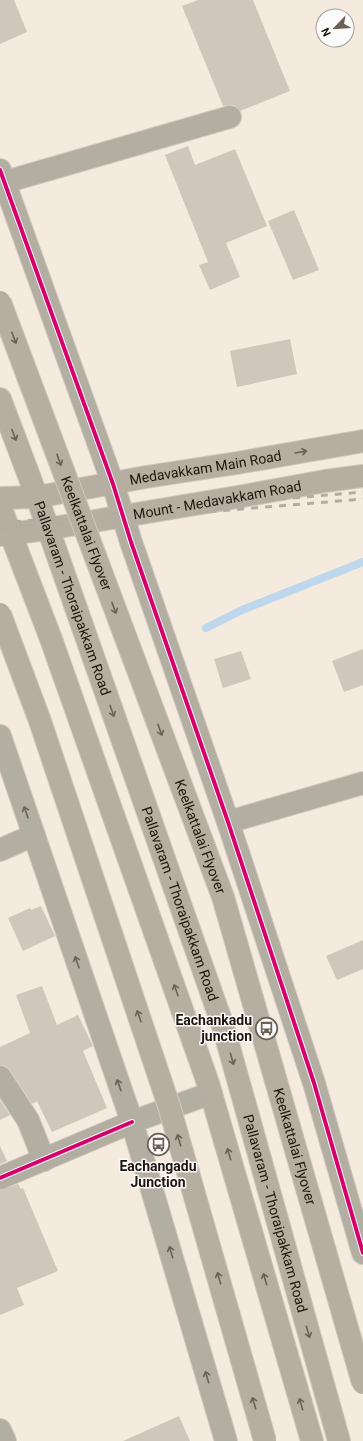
<svg xmlns="http://www.w3.org/2000/svg" width="363" height="1441" viewBox="0 0 363 1441" font-family="Roboto,sans-serif">
  <style>
    .lines { fill: none; stroke-linecap: round; stroke-linejoin: round }
    .stream { stroke: #bed7ed; stroke-width: 8 }
    .building { fill: #d0c7bc }
    .minor-casing { stroke: #d1c8be; stroke-width: 24 }
    .tertiary-casing { stroke: #d1c8be; stroke-width: 24 }
    .primary-casing { stroke: #d1c8be; stroke-width: 24 }
    .minor { stroke: #b3aea2; stroke-width: 22 }
    .tertiary { stroke: #b3aea2; stroke-width: 22 }
    .primary { stroke: #b6aea0; stroke-width: 22 }
    .rail { stroke: #b3aca2; stroke-width: 3; stroke-dasharray: 7 7; stroke-linecap: butt }
    .primary-bridge-casing { stroke: #d1c8be; stroke-width: 24; stroke-linecap: butt }
    .primary-bridge { stroke: #b6aea0; stroke-width: 22 }
    .cycleway-casing { stroke: #fbfbfb; stroke-width: 6 }
    .cycleway { stroke: #d6006c; stroke-width: 4 }
    .oneway { stroke: #6a6256 }
    .oneway2 { stroke: #686257 }
    .labels { text-anchor: middle; stroke-width: 3; stroke-linejoin: round; paint-order: stroke }
    .street-label { font-size: 14px; fill: #1e150c; stroke: #fbfbfb }
    .poi-label { font-size: 14px; font-weight: bold; fill: #1e150c; stroke: #fbfbfb; text-anchor: end }
  </style>
  <rect width="100%" height="100%" fill="#f5eade"/>
  <g class="lines">
    <polyline class="stream" points="206,628 242,610 363,562"/>
  </g>
  <g class="building">
    <polygon points="0,0 14,0 27,32 0,44"/>
    <polygon points="198,0 253,0 290,91 240,111 238,108 233,105 223,106 182,6"/>
    <polygon points="188,146 195,165 235,149 267,226 226,243 240,277 210,290 199,265 208,262 165,155"/>
    <polygon points="294,210 319,270 293,280 268,221"/>
    <polygon points="290,339 297,374 237,387 230,351"/>
    <polygon points="363,649 363,685 344,692 332,661"/>
    <polygon points="241,651 251,679 223,688 214,659"/>
    <polygon points="41,906 55,936 23,951 8,918 30,908 31,910"/>
    <polygon points="363,940 363,969 337,980 326,956"/>
    <polygon points="42,986 57,1025 78,1015 93,1046 83,1051 107,1108 52,1132 37,1101 32,1104 10,1070 6,1066 0,1065 0,1047 30,1033 16,995"/>
    <polygon points="0,1100 10,1115 0,1120"/>
    <polygon points="0,1146 7,1161 0,1164"/>
    <polygon points="18,1184 21,1189 23,1188 58,1271 17,1288 24,1305 0,1315 0,1190"/>
    <polygon points="179,1416 190,1441 123,1441"/>
  </g>
  <g class="lines">
    <defs>
      <g id="minor">
        <polyline points="5,182 230,117"/>
        <polyline points="228,822 363,783"/>
        <polyline points="0,850 34,835"/>
        <polyline points="0,1077 28,1120 44,1160"/>
        <polyline points="0,1178 132,1122 211,1093"/>
        <polyline points="0,1430 5,1441"/>
      </g>
      <g id="tertiary">
        <polyline points="0,170 113,484 131,542 228,822 314,1083 363,1253"/>
        <polyline points="0,736 132,1122 226,1441"/>
      </g>
      <g id="primary">
        <path id="s1" d="M 0,399 L 37,497 L 223,1026 L 339,1441"/>
        <path id="s2" d="M 0,498 L 37,497 L 146,477 L 237,463 L 363,441"/>
        <polyline points="0,506 51,639 208,1083 312,1441"/>
        <path id="s3" d="M 0,535 L 47,529 L 243,496 L 325,481 L 363,476"/>
      </g>
    </defs>
    <use href="#minor" class="minor-casing"/>
    <use href="#tertiary" class="tertiary-casing"/>
    <use href="#primary" class="primary-casing"/>
    <use href="#minor" class="minor"/>
    <use href="#tertiary" class="tertiary"/>
    <use href="#primary" class="primary"/>
    <g class="rail">
      <polyline points="0,523 363,492"/>
      <polyline points="0,529 363,499"/>
    </g>
    <defs>
      <g id="primary-bridge">
        <path id="s4" d="M 0,302 L 223,897 L 363,1383"/>
        <polyline points="0,614 40,721 169,1106 265,1441"/>
      </g>
    </defs>
    <use href="#primary-bridge" class="primary-bridge-casing"/>
    <use href="#primary-bridge" class="primary-bridge"/>
    <defs>
      <g id="cycleway">
        <polyline points="0,170 113,484 131,542 228,822 314,1083 363,1253"/>
        <polyline points="0,1178 132,1122"/>
      </g>
    </defs>
    <use href="#cycleway" class="cycleway-casing"/>
    <use href="#cycleway" class="cycleway"/>
  </g>
  <defs><path id="oneway-shaft" d="M-6 0H5M1.5-3L5.5 0L1.5 3" fill="none" stroke-width="1.6" stroke-linecap="round" stroke-linejoin="round"/></defs>
  <g class="oneway">
    <use href="#oneway-shaft" transform="translate(14 338) rotate(70)"/>
    <use href="#oneway-shaft" transform="translate(14 435) rotate(69)"/>
    <use href="#oneway-shaft" transform="translate(301 452) rotate(-10)"/>
    <use href="#oneway-shaft" transform="translate(59 460) rotate(70)"/>
    <use href="#oneway-shaft" transform="translate(114 608) rotate(70)"/>
    <use href="#oneway-shaft" transform="translate(112 711) rotate(71)"/>
    <use href="#oneway-shaft" transform="translate(160 730) rotate(70)"/>
    <use href="#oneway-shaft" transform="translate(176 990) rotate(-109)"/>
    <use href="#oneway-shaft" transform="translate(139 1016) rotate(-109)"/>
    <use href="#oneway-shaft" transform="translate(232 1059) rotate(74)"/>
    <use href="#oneway-shaft" transform="translate(179 1140) rotate(-106)"/>
    <use href="#oneway-shaft" transform="translate(229 1154) rotate(-106)"/>
    <use href="#oneway-shaft" transform="translate(219 1278) rotate(-106)"/>
    <use href="#oneway-shaft" transform="translate(265 1279) rotate(-106)"/>
    <use href="#oneway-shaft" transform="translate(308 1332) rotate(74)"/>
    <use href="#oneway-shaft" transform="translate(254 1403) rotate(-106)"/>
    <use href="#oneway-shaft" transform="translate(301 1404) rotate(-106)"/>
  </g>
  <g class="oneway2">
    <use href="#oneway-shaft" transform="translate(26 812) rotate(-109)"/>
    <use href="#oneway-shaft" transform="translate(77 962) rotate(-109)"/>
    <use href="#oneway-shaft" transform="translate(119 1085) rotate(-109)"/>
    <use href="#oneway-shaft" transform="translate(171 1252) rotate(-106)"/>
    <use href="#oneway-shaft" transform="translate(207 1377) rotate(-106)"/>
  </g>
  <defs>
    <symbol id="bus-ring" viewBox="-11 -11 22 22"><circle r="9.5" fill="#fbfbfb" stroke="#696056" stroke-width="1.5"/><path d="M-5-6H5V4H4V6H2V4H-2V6H-4V4H-5ZM-3.5-4V0h7V-4ZM-3.5 1.2v1.5H-2V1.2ZM2 1.2v1.5H3.5V1.2Z" fill="#696056"/></symbol>
  </defs>
  <g fill-rule="evenodd">
    <use href="#bus-ring" x="254" y="1016" width="25" height="25"/>
    <use href="#bus-ring" x="146" y="1132" width="25" height="25"/>
  </g>
  <g class="labels">
    <g class="street-label">
      <text dy="5" stroke="none"><textPath href="#s2" startOffset="208">Medavakkam Main Road</textPath></text>
      <text dy="5" stroke="none"><textPath href="#s3" startOffset="220">Mount - Medavakkam Road</textPath></text>
      <text dy="5" stroke="none"><textPath href="#s4" startOffset="247">Keelkattalai Flyover</textPath></text>
      <text dy="5" stroke="none"><textPath href="#s1" startOffset="212">Pallavaram - Thoraipakkam Road</textPath></text>
      <text dy="5" stroke="none"><textPath href="#s4" startOffset="571">Keelkattalai Flyover</textPath></text>
      <text dy="5" stroke="none"><textPath href="#s1" startOffset="536">Pallavaram - Thoraipakkam Road</textPath></text>
      <text dy="5" stroke="none"><textPath href="#s4" startOffset="895">Keelkattalai Flyover</textPath></text>
      <text dy="5" stroke="none"><textPath href="#s1" startOffset="860">Pallavaram - Thoraipakkam Road</textPath></text>
    </g>
    <g class="poi-label">
      <text x="252" y="1025">Eachankadu<tspan x="252" dy="16">junction</tspan></text>
      <text x="158" y="1171" text-anchor="middle">Eachangadu<tspan x="158" dy="16">Junction</tspan></text>
    </g>
  </g>
  <g transform="translate(335 28) rotate(245)"><circle r="19" fill="#fbfbfb" stroke="#a39f9b"/>
  <path d="M0-3L7 15L0 10L-7 15Z" fill="#696056"/>
  <text y="-6" font-size="11" font-weight="bold" text-anchor="middle" fill="#1e150c">N</text>
  </g>
</svg>
